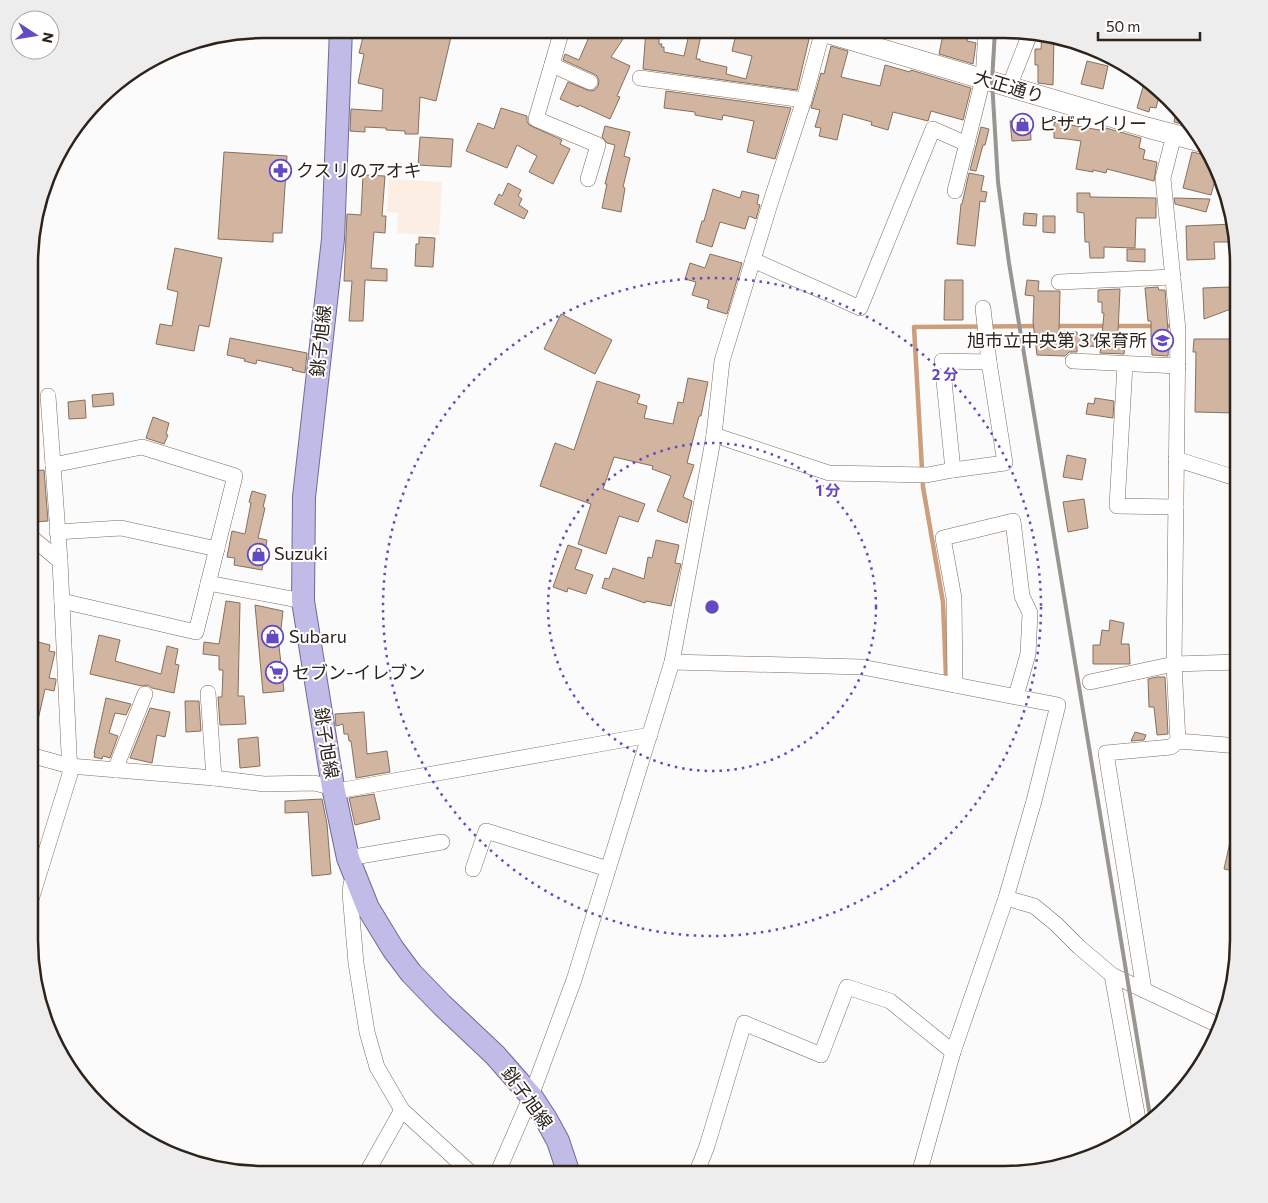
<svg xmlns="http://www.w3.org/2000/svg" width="1268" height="1203" viewBox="0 0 1268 1203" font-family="Commissioner,'Noto Sans JP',sans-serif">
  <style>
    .built { fill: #fceee3 }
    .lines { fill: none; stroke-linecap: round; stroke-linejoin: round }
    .stream { stroke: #cc9e7b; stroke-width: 4.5 }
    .building { fill: #d1b5a1; stroke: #876f5c }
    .street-casing { stroke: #836b58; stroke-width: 16 }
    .secondary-casing { stroke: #836b58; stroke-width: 21 }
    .primary-casing { stroke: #716995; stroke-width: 24 }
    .street { stroke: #fff; stroke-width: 15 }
    .secondary { stroke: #fff; stroke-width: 20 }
    .primary { stroke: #c0bce7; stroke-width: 22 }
    .rail { stroke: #999591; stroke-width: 4 }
    .ring { fill: none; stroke: #6349c2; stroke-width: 2.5; stroke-dasharray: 2.5 5 }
    .labels { text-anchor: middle; stroke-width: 4; stroke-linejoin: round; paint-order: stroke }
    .street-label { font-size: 18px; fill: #2d231b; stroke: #fff }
    .poi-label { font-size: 18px; fill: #2d231b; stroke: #fff; text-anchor: start }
    .rim { fill: none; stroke: #2d231b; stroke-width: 2.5 }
    .centre { fill: #6349c2; stroke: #fff; stroke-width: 2.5 }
    .ring-label { font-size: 15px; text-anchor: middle; font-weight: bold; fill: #6349c2; stroke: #fff; stroke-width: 4; stroke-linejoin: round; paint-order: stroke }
  </style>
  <rect width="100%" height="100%" fill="#fafbfa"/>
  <polygon class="built" points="389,179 442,182 439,235 397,233 398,213 387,212"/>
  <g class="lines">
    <g class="stream">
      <polyline points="1055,326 1107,326"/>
      <polyline points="1115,326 1168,326"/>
      <polyline points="946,677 943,602 923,487 914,327 1039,326"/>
    </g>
  </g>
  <g class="building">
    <polygon points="365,29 395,29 434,38 435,33 451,37 436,101 420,97 418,134 405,134 405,131 386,130 386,128 365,127 365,132 350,131 351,109 382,111 383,89 358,83 364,54 359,53"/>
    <polygon points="592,30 616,30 625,36 611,57 630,66 617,96 620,97 610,119 579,105 578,107 560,99 568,82 590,91 595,90 598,86 599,81 597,76 594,74 563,60 565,54 579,60"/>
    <polygon points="646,30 659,30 659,44 662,44 661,47 664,47 664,52 684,56 690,30 702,30 696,59 700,59 700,61 727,67 726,74 746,79 752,56 732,51 737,30 756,30 783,36 784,31 808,37 809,39 797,90 643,69"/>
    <polygon points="944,30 968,31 967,41 976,43 973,64 939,54"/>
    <polygon points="1042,33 1054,37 1053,85 1038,83 1038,65 1035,65 1035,49 1041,49"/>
    <polygon points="831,46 848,51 841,77 880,86 885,65 910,72 911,70 971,88 963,120 931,111 928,121 893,112 888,130 871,125 872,122 843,114 837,140 819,136 821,128 815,127 820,110 811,108 821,73 824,74"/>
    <polygon points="1087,61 1108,66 1103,89 1081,84"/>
    <polygon points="1145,80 1160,93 1156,108 1150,107 1149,112 1137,108"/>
    <polygon points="666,91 791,108 775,159 747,152 754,121 723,115 722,120 695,115 695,112 664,108"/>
    <polygon points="501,108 527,116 527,121 529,125 562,140 560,144 570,149 553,184 529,172 537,156 517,145 507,168 466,151 478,123 494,129"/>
    <polygon points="1177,108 1187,117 1186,125 1174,122"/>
    <polygon points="1030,120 1031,140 1012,141 1010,121"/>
    <polygon points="1054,122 1105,131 1106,128 1141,138 1139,148 1145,150 1143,159 1157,162 1154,181 1107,169 1106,173 1093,170 1093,172 1076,169 1081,141 1067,139 1054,138"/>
    <polygon points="605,126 630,132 624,156 630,158 623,187 625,188 621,212 602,208 607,184 605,184 615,145 607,143 602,137"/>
    <polygon points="981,127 989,129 985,145 983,145 976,171 970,170"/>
    <polygon points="420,137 453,139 451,167 418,165"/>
    <polygon points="224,152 287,156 282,233 273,233 273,242 218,239"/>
    <polygon points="1192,152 1210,156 1226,187 1214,184 1211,195 1183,188"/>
    <polygon points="969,173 984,176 981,191 987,192 985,202 980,201 975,246 957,244 961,204 962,204"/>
    <polygon points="363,175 385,176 382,216 386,216 385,233 374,232 371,268 387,269 387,281 365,280 363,321 349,321 352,281 344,281 347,214 361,215"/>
    <polygon points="508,183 521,190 518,196 522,199 519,205 528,211 524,219 494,204 499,194 502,196"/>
    <polygon points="713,189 740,198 742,191 759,195 757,204 760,205 756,219 749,216 745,229 720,222 712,247 696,242 702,221 704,221"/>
    <polygon points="1077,193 1090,193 1090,197 1156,198 1156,218 1136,218 1135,248 1104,247 1104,258 1090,258 1089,242 1085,242 1084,213 1077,212"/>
    <polygon points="1174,198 1210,199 1206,212 1175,204"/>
    <polygon points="1024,213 1037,214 1036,226 1023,225"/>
    <polygon points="1043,216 1055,216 1055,233 1043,232"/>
    <polygon points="1234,224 1238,242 1214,242 1215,259 1187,260 1186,226"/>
    <polygon points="419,237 435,238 433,267 415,266 416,244 419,244"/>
    <polygon points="175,248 222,258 209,327 199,325 194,351 156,344 160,324 172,326 178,292 167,289"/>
    <polygon points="1127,249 1145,249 1145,262 1127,261"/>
    <polygon points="710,254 742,263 727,314 707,308 709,300 692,295 696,282 685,279 690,263 705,268"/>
    <polygon points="945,280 963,280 963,320 944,320"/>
    <polygon points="1027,280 1039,281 1038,291 1060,291 1059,331 1077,332 1077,335 1102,335 1104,313 1102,313 1102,302 1098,302 1098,290 1120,289 1118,332 1126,333 1124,354 1100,353 1101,347 1077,345 1077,352 1069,352 1065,356 1037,355 1033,322 1034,296 1025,295"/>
    <polygon points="1158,287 1159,290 1165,290 1168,331 1151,337 1151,321 1148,321 1145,288"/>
    <polygon points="1230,287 1231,309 1204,319 1203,288"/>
    <polygon points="561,314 612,340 595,374 544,349"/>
    <polygon points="230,338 307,353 305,373 292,370 293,368 257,360 256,364 244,361 245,359 227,355"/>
    <polygon points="1151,338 1169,339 1168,356 1152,355"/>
    <polygon points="1194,339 1235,339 1235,346 1239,346 1239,399 1236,399 1236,413 1195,412 1196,352 1193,352"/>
    <polygon points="688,378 708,382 701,416 699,416 687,463 694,465 683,497 692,501 687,523 657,511 671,476 652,469 653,466 614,457 603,489 645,504 638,522 619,516 606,554 578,544 591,504 540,486 555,443 574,450 597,381 640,395 637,403 647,406 644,418 673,424 678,402 683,403"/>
    <polygon points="113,393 114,405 93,407 92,395"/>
    <polygon points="1095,398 1114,401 1113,418 1086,414 1088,403 1094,404"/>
    <polygon points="85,400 86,418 69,419 68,402"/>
    <polygon points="153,417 169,423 166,434 168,435 164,444 146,438"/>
    <polygon points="1067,455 1086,459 1082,480 1063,477"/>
    <polygon points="44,470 48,521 32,522 32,471"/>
    <polygon points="252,491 266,495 263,507 265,508 258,538 267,540 262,570 234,565 235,558 227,557 232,531 245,534 251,503 249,502"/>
    <polygon points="1084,499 1088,528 1068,532 1063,502"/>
    <polygon points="656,540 679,545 675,563 681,564 671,606 646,601 645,603 602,588 605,578 609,579 613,568 644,579 648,557 652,558"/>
    <polygon points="568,545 582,550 575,569 593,575 586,594 568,588 567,592 553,587"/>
    <polygon points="226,601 240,603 238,696 244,696 246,724 220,725 218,697 222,697 223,670 219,670 219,656 203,654 204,642 219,644"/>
    <polygon points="255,605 283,611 279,646 284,691 263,693"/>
    <polygon points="1110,620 1124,623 1121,644 1129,644 1130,664 1093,664 1093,645 1100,645 1102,630 1109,631"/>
    <polygon points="99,635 120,640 115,661 161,674 167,646 178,649 175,664 179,665 174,693 152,688 148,685 142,686 90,674"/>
    <polygon points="38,642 50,645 49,651 55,652 49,678 56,679 56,681 54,691 45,689 35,733 30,733 31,692 37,666 33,666"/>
    <polygon points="1157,677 1165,677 1168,734 1157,735 1154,707 1149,707 1148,679"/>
    <polygon points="106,698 131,704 126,715 115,713 109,733 118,736 110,758 103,756 102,759 94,757 95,753 94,753"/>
    <polygon points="185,701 199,701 201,731 186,732"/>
    <polygon points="150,708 170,712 165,737 157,735 152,763 130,758"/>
    <polygon points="364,712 367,754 387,751 390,772 356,778 351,741 349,741 348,734 344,734 343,724 336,726 335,714"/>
    <polygon points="1135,732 1146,735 1144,740 1131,741"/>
    <polygon points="258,737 260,766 240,768 238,739"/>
    <polygon points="374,794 380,819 355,825 349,798"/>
    <polygon points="322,799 327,824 331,874 312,876 308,812 285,813 285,801"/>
    <polygon points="1234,824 1239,825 1239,872 1224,869"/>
  </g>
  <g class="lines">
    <defs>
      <g id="street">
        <polyline points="562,30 536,119 598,145 588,179"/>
        <polyline points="552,65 590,82"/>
        <polyline points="640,78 804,100"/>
        <polyline points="1009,87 1031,31"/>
        <polyline points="1174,135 1163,178 1178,330 1174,664 1178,741 1239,746"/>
        <polyline points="955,191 983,79 986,31"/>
        <polyline points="753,260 860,308 933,129 967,144"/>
        <polyline points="1059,282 1173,277"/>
        <polyline points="1073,361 1178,366"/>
        <polyline points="1125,364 1117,506 1176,507"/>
        <polyline points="714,435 829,473 927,475 953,470 1005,463 989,362 983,308"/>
        <polyline points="1176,459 1239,479"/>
        <polyline points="53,465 142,447 235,476 196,632 62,601"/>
        <polyline points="953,470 942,361 989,362"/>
        <polyline points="57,532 121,528 217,549"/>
        <polyline points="31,537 60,561"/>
        <polyline points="208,583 303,601"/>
        <polyline points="672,662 862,667 1058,705 1034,801 1006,898 953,1052 919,1174"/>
        <polyline points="1090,682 1174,664 1239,662"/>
        <polyline points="955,685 954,598 943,538 1013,521 1022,596 1030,613 1028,654 1016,696"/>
        <polyline points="208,693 214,778"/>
        <polyline points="30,755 70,766 214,778 264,784 314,783 343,790 650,735"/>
        <polyline points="115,770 145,694"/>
        <polyline points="348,858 442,842"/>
        <polyline points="473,869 486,831 608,869"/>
        <polyline points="355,877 351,884 350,893 356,963 367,1032 377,1067 402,1110"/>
        <polyline points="1006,898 1034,906 1056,924 1079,947 1112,975 1140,1130"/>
        <polyline points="30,903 70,774 60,561 48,396"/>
        <polyline points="1112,975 1220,1026"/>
        <polyline points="1144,990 1106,753 1171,747 1178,741"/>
        <polyline points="366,1174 402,1110 472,1174"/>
        <polyline points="497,1174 531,1096 574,980 672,662 714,435 722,361 770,204 804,100 823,30"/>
        <polyline points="696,1174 707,1146 744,1023 821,1055 847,987 890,1001 953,1052"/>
      </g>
      <polyline id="secondary" points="817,30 1149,128 1202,142"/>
      <polyline id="primary" points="341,29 333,239 304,497 303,601 333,787 348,858 368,908 393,949 411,973 442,1005 495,1055 531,1096 546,1119 558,1141 569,1174"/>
    </defs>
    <use href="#street" class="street-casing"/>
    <use href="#secondary" class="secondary-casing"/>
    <use href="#primary" class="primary-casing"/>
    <use href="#street" class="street"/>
    <use href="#secondary" class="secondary"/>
    <use href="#primary" class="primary"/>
    <polyline class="rail" points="995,31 992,81 998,182 1009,263 1151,1122"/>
  </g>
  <g class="ring">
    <circle cx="712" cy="607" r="164"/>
    <circle cx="712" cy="607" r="329"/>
  </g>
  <defs>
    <symbol id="shop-ring" viewBox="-11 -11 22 22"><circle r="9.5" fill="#fff" stroke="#6349c2" stroke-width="1.5"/><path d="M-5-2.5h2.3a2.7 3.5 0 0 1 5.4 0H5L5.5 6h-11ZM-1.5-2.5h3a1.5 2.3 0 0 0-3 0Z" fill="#6349c2"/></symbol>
    <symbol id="pharmacy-ring" viewBox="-11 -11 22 22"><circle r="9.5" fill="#fff" stroke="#6349c2" stroke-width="1.5"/><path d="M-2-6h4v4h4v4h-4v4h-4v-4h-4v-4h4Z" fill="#6349c2"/></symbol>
    <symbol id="school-ring" viewBox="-11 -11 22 22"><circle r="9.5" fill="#fff" stroke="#6349c2" stroke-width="1.5"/><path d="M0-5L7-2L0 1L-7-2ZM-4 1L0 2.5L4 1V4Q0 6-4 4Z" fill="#6349c2"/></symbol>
    <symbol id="supermarket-ring" viewBox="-11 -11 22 22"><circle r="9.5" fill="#fff" stroke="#6349c2" stroke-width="1.5"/><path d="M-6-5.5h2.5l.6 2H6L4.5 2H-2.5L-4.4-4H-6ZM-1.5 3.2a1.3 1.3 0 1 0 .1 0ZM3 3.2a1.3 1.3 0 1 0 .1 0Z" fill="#6349c2"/></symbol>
  </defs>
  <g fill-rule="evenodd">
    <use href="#shop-ring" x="1010" y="112" width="25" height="25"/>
    <use href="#pharmacy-ring" x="268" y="158" width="25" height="25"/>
    <use href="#school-ring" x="1150" y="328" width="25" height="25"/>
    <use href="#shop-ring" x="246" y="542" width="25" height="25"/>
    <use href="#shop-ring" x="260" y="624" width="25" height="25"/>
    <use href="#supermarket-ring" x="264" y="660" width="25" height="25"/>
  </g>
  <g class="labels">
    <g class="street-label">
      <text transform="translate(1009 87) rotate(17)" y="6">大正通り</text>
      <text transform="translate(321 341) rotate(-84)" y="6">銚子旭線</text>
      <text transform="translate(326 743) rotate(81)" y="6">銚子旭線</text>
      <text transform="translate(527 1098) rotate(54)" y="6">銚子旭線</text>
    </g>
    <g class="poi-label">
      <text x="1039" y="130">ピザウイリー</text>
      <text x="296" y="177">クスリのアオキ</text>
      <text x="1147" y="347" text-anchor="end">旭市立中央第３保育所</text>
      <text x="274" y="560">Suzuki</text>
      <text x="289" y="643">Subaru</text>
      <text x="292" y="679">セブン-イレブン</text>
    </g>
  </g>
  <path d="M0 0H1268V1203H0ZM264 38H1004A226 226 0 0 1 1230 264V940A226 226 0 0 1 1004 1166H264A226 226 0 0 1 38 940V264A226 226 0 0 1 264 38Z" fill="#eeeded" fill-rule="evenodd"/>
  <path class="rim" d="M264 38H1004A226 226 0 0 1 1230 264V940A226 226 0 0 1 1004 1166H264A226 226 0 0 1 38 940V264A226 226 0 0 1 264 38Z"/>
  <circle cx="712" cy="607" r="8" class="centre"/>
  <g class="ring-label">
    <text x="945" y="380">2 分</text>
    <text x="828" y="496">1 分</text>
  </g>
  <g transform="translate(35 35) rotate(102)"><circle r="24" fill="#ffffff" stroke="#aba7a4"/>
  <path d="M0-4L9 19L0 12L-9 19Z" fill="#6349c2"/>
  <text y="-8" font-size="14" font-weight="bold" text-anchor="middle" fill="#2d231b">N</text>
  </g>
  <path d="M1098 32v8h102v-8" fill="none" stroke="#2d231b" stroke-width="2.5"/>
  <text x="1106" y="32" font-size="15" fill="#2d231b" stroke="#ffffff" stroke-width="4" paint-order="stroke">50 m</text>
</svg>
